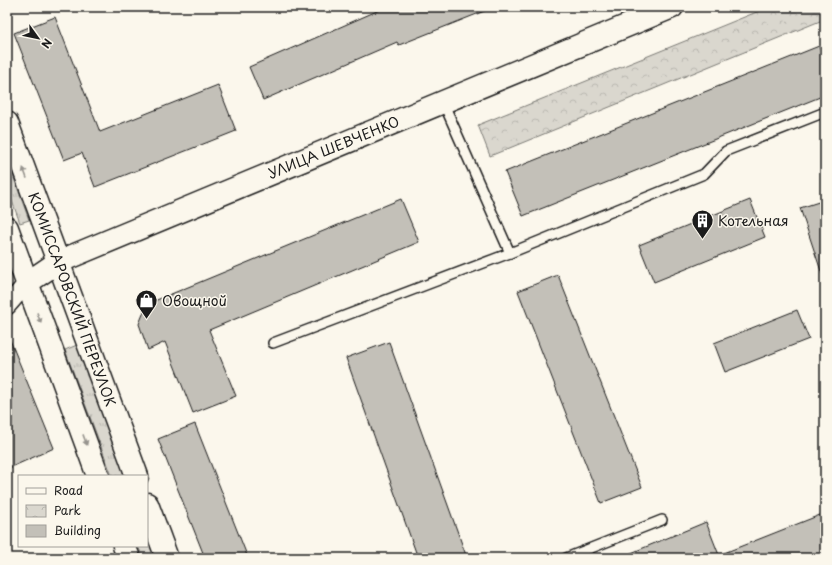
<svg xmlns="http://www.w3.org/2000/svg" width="832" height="565" viewBox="0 0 832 565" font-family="'Playpen Sans',sans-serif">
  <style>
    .grass { fill: url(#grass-tufts); stroke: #7b7a75 }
    .park { fill: url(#park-crowns); stroke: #7b7a75 }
    .building { fill: #c3c0b8; stroke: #1c1c1c }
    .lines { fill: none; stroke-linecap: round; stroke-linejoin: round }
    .service-casing { stroke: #1c1c1c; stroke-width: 12 }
    .minor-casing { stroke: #1c1c1c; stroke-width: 20 }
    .secondary-casing { stroke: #1c1c1c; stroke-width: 25 }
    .primary-casing { stroke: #1c1c1c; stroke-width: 25 }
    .service { stroke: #fbf7ec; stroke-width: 9 }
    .minor { stroke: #fbf7ec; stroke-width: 17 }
    .secondary { stroke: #fbf7ec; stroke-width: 22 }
    .primary { stroke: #fbf7ec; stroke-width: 22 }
    .oneway { fill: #97948e }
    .labels { text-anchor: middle; stroke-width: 3; stroke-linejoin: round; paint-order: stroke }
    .street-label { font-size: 14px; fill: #1c1c1c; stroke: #fbf7ec }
    .poi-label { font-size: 14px; fill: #1c1c1c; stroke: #fbf7ec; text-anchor: start }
  </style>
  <defs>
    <pattern id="grass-tufts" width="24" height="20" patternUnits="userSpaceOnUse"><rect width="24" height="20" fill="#dad7ce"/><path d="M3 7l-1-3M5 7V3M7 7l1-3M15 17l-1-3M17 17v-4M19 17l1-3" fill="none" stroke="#bab8b0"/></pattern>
    <pattern id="park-crowns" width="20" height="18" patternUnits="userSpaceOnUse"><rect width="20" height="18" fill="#dad7ce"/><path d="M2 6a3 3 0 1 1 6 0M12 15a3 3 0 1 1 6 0" fill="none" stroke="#bab8b0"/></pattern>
  </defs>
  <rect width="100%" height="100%" fill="#fbf7ec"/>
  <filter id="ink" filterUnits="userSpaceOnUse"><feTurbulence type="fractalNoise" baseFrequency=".025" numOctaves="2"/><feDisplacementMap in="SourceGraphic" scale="8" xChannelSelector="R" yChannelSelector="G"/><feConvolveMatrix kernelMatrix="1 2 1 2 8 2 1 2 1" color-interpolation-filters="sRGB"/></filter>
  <g filter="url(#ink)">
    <g class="grass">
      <polygon points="7,159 29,220 20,223 7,187"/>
      <polygon points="77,345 125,476 112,476 65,350"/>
      <polygon points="147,534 156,558 143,558 138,546 147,546"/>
    </g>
    <polygon class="park" points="769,7 825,7 825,19 490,156 478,125"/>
    <g class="building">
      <polygon points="386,7 492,8 399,45 397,42 263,100 249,67"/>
      <polygon points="55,17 100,132 218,85 236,131 95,187 82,153 64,160 14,33"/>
      <polygon points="819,46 825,60 825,95 523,216 505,172"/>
      <polygon points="401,199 419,242 209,330 236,396 193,413 165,342 148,350 139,324 147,304"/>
      <polygon points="750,200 765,237 654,282 639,245"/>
      <polygon points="825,200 825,273 822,274 800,208"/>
      <polygon points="558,275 642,487 601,503 518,291"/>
      <polygon points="797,310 809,339 725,372 714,343"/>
      <polygon points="8,335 54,448 7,469 7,336"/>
      <polygon points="389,342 467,558 418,558 346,358"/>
      <polygon points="195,424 248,558 205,558 158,439"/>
      <polygon points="825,513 825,558 619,558 706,522 719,555"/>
    </g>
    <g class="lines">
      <defs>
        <g id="service">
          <polyline points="443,102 510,253 704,174 726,151 825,112"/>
          <polyline points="273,343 510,253"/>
          <polyline points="566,558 662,520"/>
        </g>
        <polyline id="minor" points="7,306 27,283"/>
        <g id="secondary">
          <path id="s1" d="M 27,283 L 58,262 L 672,7"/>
        </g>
        <g id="primary">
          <path id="s2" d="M 7,123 L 137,476"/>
          <polyline points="7,228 98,476"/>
          <polyline points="147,504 167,558"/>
          <polyline points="124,546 129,558"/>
        </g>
      </defs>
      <use href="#service" class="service-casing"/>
      <use href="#minor" class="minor-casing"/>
      <use href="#secondary" class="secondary-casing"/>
      <use href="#primary" class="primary-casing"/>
      <use href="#service" class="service"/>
      <use href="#minor" class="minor"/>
      <use href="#secondary" class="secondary"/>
      <use href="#primary" class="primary"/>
    </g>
    <defs><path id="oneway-solid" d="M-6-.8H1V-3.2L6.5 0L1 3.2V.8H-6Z"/></defs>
    <g class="oneway">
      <use href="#oneway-solid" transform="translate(25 173) rotate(-110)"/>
      <use href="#oneway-solid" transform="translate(39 318) rotate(70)"/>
      <use href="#oneway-solid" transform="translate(85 440) rotate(70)"/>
    </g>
  </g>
  <defs>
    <symbol id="building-pin" viewBox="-11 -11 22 30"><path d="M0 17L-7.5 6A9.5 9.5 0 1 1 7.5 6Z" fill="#1c1c1c" stroke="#fbf7ec"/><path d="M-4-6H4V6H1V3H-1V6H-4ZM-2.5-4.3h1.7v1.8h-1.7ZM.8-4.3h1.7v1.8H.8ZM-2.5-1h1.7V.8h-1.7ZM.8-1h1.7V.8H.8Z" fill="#fff"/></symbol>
    <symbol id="shop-pin" viewBox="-11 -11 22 30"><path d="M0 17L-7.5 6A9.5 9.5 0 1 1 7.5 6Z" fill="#1c1c1c" stroke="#fbf7ec"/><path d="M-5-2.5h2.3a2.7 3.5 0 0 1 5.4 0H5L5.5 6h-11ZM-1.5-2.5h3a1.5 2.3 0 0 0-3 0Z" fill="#fff"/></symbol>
  </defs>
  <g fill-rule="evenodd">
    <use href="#building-pin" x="690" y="208" width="25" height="34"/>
    <use href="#shop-pin" x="134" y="288" width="25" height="34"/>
  </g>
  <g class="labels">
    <g class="street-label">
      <text dy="5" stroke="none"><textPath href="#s1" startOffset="336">УЛИЦА ШЕВЧЕНКО</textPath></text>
      <text dy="5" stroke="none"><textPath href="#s2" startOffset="188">КОМИССАРОВСКИЙ ПЕРЕУЛОК</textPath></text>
    </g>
    <g class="poi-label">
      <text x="718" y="226">Котельная</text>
      <text x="162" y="306">Овощной</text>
    </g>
  </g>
  <rect width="832" height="565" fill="none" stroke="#fbf7ec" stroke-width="24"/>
  <rect x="12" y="12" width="808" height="541" fill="none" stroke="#1c1c1c" stroke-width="1.5" filter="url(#ink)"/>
  <rect x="18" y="475" width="130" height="72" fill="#fbf7ec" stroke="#a29f99"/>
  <rect x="26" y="488" width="20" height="6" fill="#fbf7ec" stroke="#a29f99"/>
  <text x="54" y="495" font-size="12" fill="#1c1c1c">Road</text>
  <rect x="26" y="505" width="20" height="12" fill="url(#park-crowns)" stroke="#a29f99"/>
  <text x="54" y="515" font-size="12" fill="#1c1c1c">Park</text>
  <rect x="26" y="525" width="20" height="12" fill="#c3c0b8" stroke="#a29f99"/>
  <text x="54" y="535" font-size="12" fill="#1c1c1c">Building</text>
  <g transform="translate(38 38) rotate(123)" stroke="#fbf7ec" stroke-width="3" paint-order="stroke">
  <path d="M0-3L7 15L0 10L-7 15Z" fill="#1c1c1c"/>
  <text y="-6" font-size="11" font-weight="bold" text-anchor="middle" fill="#1c1c1c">N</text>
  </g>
</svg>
